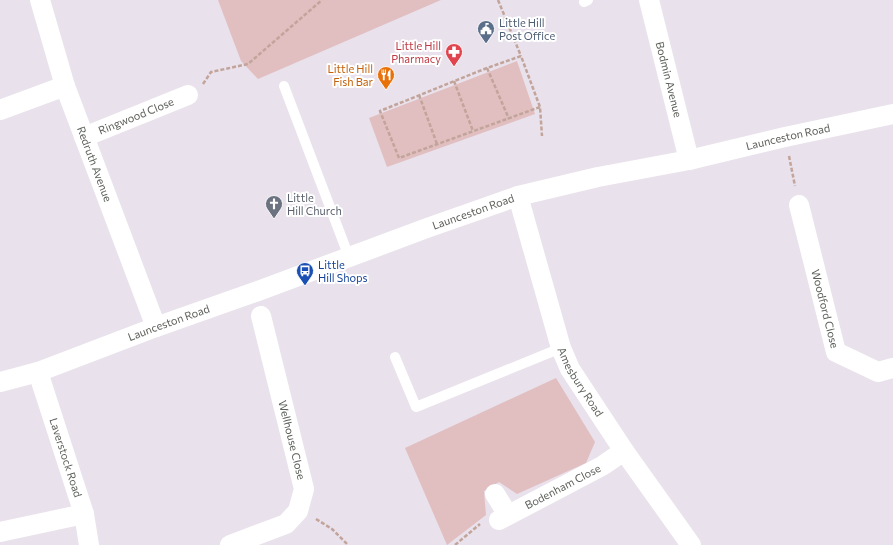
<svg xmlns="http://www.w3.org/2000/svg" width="893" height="545" viewBox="0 0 893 545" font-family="Commissioner,sans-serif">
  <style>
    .green { fill: #e1bfc0 }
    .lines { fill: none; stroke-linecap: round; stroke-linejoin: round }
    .path { stroke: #c2a49a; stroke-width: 2.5; stroke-dasharray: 4 2; stroke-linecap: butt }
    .service { stroke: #fff; stroke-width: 10 }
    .minor { stroke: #fff; stroke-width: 20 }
    .labels { text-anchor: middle; stroke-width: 4; stroke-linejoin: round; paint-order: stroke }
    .service-label { font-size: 11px; fill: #4e5e75; stroke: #fff; text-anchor: start }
    .health-label { font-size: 11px; fill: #be3a42; stroke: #fff; text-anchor: end }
    .food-label { font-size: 11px; fill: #c56008; stroke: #fff; text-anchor: end }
    .street-label { font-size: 11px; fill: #5d615a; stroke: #fff }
    .worship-label { font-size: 11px; fill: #5b616d; stroke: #fff; text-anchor: start }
    .transit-label { font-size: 11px; fill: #164399; stroke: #fff; text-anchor: start }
  </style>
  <rect width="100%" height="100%" fill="#e9e1eb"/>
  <g class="green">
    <polygon points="218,0 441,0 258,79 241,61"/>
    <polygon points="517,61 535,114 387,167 369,118"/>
    <polygon points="556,378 595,442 586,463 517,494 499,482 484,491 486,515 447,545 405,448"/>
  </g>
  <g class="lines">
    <g class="path">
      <polyline points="498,0 521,56"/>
      <polyline points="487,68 509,119"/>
      <polyline points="454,81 473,131"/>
      <polyline points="203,84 211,72 248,64 322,0"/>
      <polyline points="419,95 437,144"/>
      <polyline points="540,107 399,158 380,111 487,68 521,56 540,107 542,136"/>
      <polyline points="789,156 795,186"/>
      <polyline points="316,519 332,529 348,545"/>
      <polyline points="455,545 480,524"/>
    </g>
    <g class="service">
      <polyline points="584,2 588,0"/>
      <polyline points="284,86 349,257"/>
      <polyline points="395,357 416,407 561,348"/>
    </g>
    <g class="minor">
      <path id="s1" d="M 40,0 L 65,86 L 156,327"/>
      <path id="s2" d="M 649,0 L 689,160"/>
      <polyline points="0,110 65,86"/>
      <path id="s3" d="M 84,137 L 188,95"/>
      <path id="s4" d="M 518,196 L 561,348 L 570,369 L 624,451 L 691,545"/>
      <path id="s5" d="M 799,205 L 836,352 L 878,372 L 893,368"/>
      <path id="s6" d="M 38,372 L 84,514 L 89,545"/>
      <path id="s7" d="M 0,382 L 38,372 L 156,327 L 258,291 L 427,228 L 518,196 L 598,177 L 689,160 L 785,137 L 893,114"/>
      <polyline points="495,494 508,515"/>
      <path id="s8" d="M 499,520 L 602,466 L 624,451"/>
      <polyline points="0,532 84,514"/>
      <polyline points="230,545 286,524 298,511 304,489 261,316"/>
    </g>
  </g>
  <defs>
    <symbol id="civic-pin" viewBox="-11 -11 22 30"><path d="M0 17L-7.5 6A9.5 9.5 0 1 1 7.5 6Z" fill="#5c6f8a" stroke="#fff"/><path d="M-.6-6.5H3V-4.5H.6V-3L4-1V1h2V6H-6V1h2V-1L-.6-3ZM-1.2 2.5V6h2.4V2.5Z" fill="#fff"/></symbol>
    <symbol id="pharmacy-pin" viewBox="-11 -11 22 30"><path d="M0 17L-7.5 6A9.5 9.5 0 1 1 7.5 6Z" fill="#e0444e" stroke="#fff"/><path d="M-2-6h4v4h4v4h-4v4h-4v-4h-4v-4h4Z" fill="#fff"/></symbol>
    <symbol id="restaurant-pin" viewBox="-11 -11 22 30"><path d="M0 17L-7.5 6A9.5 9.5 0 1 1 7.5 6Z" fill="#e8710a" stroke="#fff"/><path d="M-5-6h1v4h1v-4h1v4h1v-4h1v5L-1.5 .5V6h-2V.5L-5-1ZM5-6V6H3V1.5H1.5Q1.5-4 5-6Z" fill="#fff"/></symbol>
    <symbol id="church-pin" viewBox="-11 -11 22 30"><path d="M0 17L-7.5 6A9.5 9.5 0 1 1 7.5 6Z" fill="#6b7280" stroke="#fff"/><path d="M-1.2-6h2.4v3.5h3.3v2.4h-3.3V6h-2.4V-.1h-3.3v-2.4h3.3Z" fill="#fff"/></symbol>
    <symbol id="bus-pin" viewBox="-11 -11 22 30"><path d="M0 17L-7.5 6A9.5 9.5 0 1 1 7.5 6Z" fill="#1a4fb4" stroke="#fff"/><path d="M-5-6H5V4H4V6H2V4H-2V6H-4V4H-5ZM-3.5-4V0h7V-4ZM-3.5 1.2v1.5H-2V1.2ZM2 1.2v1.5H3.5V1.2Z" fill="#fff"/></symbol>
  </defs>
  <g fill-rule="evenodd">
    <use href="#civic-pin" x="476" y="19" width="20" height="27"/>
    <use href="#pharmacy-pin" x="444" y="42" width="20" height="27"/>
    <use href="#restaurant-pin" x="376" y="65" width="20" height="27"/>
    <use href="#church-pin" x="264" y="194" width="20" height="27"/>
    <use href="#bus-pin" x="295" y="261" width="20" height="27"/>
  </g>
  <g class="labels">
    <g class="service-label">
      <text x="499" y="27">Little Hill<tspan x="499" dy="13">Post Office</tspan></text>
    </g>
    <g class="health-label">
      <text x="441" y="50">Little Hill<tspan x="441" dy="13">Pharmacy</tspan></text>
    </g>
    <g class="food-label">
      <text x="373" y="73">Little Hill<tspan x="373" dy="13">Fish Bar</tspan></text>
    </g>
    <g class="street-label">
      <text dy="4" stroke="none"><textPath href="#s2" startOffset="82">Bodmin Avenue</textPath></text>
      <text dy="4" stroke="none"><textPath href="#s3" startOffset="56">Ringwood Close</textPath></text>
      <text dy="4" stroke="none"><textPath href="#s7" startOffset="827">Launceston Road</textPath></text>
      <text dy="4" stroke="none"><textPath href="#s1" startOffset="173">Redruth Avenue</textPath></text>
      <text dy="4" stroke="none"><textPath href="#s7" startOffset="503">Launceston Road</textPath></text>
      <text dy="4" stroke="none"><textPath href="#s5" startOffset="107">Woodford Close</textPath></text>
      <text dy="4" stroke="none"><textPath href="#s7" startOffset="179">Launceston Road</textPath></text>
      <text dy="4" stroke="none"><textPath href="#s4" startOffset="197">Amesbury Road</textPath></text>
      <text transform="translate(292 440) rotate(76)" y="4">Wellhouse Close</text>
      <text dy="4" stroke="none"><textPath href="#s6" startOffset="90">Laverstock Road</textPath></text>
      <text dy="4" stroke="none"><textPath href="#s8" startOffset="72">Bodenham Close</textPath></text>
    </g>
    <g class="worship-label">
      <text x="287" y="202">Little<tspan x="287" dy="13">Hill Church</tspan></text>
    </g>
    <g class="transit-label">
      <text x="318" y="269">Little<tspan x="318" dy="13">Hill Shops</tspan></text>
    </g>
  </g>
</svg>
